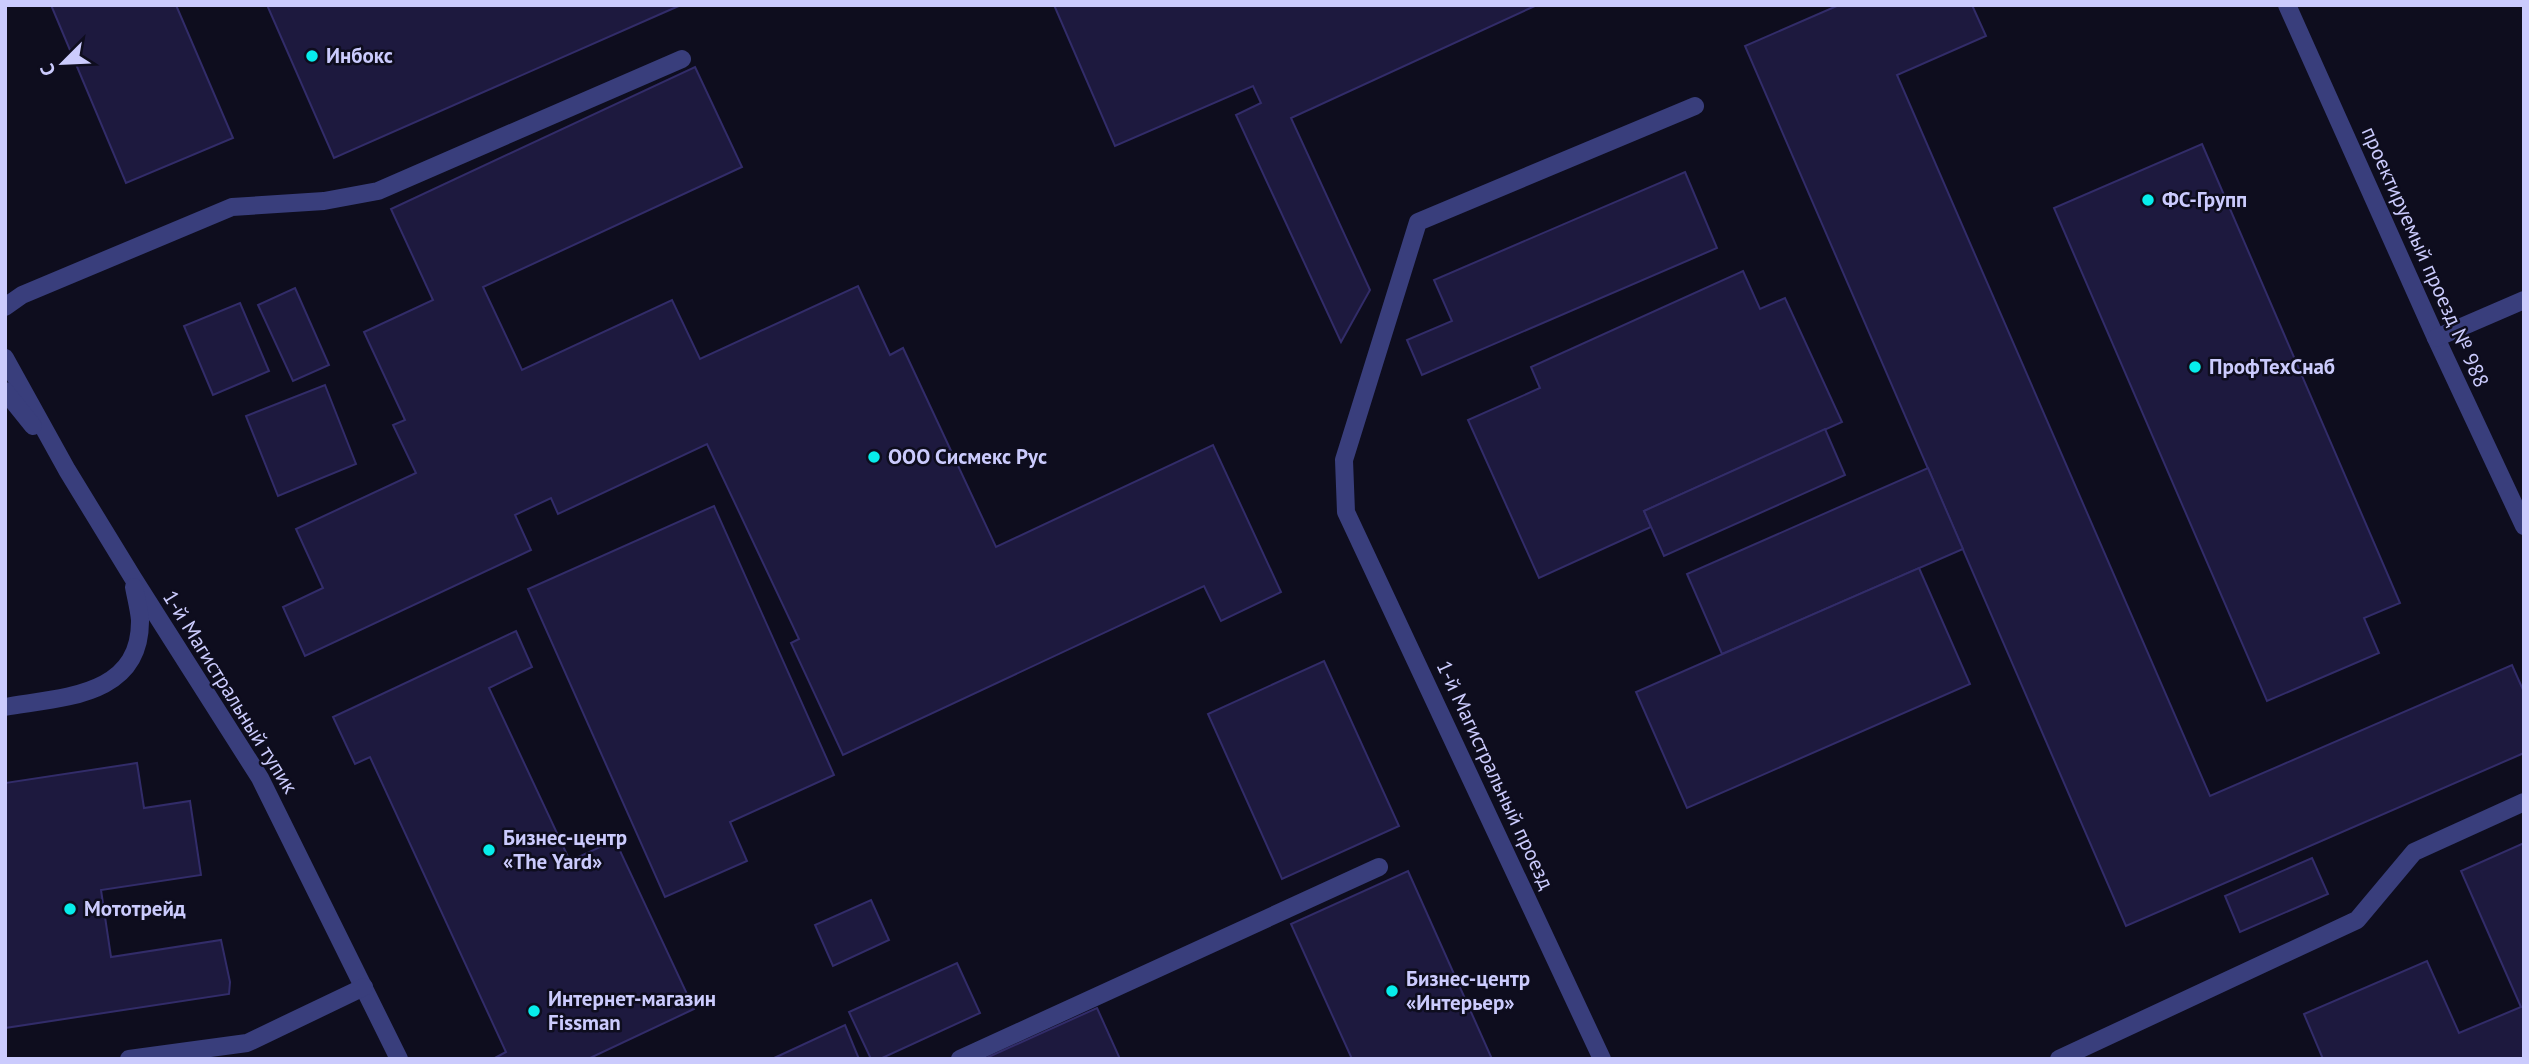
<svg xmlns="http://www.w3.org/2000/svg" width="2529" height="1064" viewBox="0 0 2529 1064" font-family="'PT Sans',sans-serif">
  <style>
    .building { fill: #1d193e; stroke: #322c69; stroke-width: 2 }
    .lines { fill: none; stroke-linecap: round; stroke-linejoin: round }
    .minor { stroke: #393e7c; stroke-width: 18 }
    .poi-dot { fill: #07edeb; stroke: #0e0d1e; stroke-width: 2.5 }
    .labels { text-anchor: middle; stroke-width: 5; stroke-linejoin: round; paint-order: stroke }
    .poi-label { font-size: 21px; font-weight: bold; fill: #cbcbfd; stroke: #0e0d1e; text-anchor: start }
    .street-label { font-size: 21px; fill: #cbcbfd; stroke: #0e0d1e }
  </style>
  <rect width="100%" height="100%" fill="#0e0d1e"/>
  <g class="building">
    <polygon points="51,5 176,5 233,138 126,183"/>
    <polygon points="267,5 681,5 334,158"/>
    <polygon points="1054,5 1537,5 1291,118 1370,290 1341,342 1236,115 1261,103 1253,86 1115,146"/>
    <polygon points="1839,5 1972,5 1986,36 1897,75 2210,796 2512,665 2524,692 2524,753 2126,926 1745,46"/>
    <polygon points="695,67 742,167 483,287 522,370 672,300 700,359 858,286 890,355 903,348 996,547 1213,445 1281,592 1221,621 1204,586 843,755 791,643 799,639 707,444 558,514 551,498 515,515 531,550 305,656 283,607 323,588 296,529 416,473 393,425 405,420 364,332 433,300 391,209"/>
    <polygon points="2202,144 2400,603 2364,618 2379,653 2267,701 2054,208"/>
    <polygon points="1685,172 1717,248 1422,375 1407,340 1452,321 1434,280"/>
    <polygon points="1743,271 1760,309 1785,298 1842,422 1644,511 1651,527 1539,578 1468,420 1540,388 1531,367"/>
    <polygon points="295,288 329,365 293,381 258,305"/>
    <polygon points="240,303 269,371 213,395 184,326"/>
    <polygon points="325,385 356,464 278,496 246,416"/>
    <polygon points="1825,429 1845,475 1664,556 1644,511"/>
    <polygon points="1928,468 1963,549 1722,654 1687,574"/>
    <polygon points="714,506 834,775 730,822 747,861 665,897 528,589"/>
    <polygon points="1919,568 1970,684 1687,808 1636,692"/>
    <polygon points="516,631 532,667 489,688 570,861 615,840 694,1009 588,1059 493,1059 506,1052 370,757 355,764 333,717"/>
    <polygon points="1324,661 1399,826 1282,879 1208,714"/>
    <polygon points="137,763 144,808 190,801 201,875 101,890 111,957 221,940 230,982 229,994 5,1028 5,783"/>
    <polygon points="2524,843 2524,1059 2323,1059 2304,1014 2427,961 2459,1033 2521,1007 2461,871"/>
    <polygon points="2312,858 2328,894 2240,932 2225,896"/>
    <polygon points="1408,871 1492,1059 1352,1059 1291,924"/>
    <polygon points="871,900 889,940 833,966 815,925"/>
    <polygon points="957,963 980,1013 880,1059 871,1059 849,1012"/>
    <polygon points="1097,1008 1120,1059 984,1059"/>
    <polygon points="845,1025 859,1059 772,1059"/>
  </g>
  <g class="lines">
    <g class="minor">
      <polyline points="2287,5 2436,338 2524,526"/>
      <polyline points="5,307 22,295 232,207 324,201 378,191 682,59"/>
      <polyline points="2436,338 2524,300"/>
      <polyline points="5,358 67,470 133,578 260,778 399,1059"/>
      <polyline points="5,391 33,426"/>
      <path d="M 5,707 C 62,697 141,697 140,620 C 139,609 136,598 134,587"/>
      <polyline points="129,1059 247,1043 364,987"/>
      <polyline points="960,1059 1379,867"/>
      <polyline points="1602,1059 1346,512 1344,460 1418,222 1695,106"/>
      <polyline points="2059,1059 2357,920 2414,852 2524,802"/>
    </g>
  </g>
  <g class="poi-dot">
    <circle cx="312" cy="56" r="7"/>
    <circle cx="2148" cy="200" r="7"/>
    <circle cx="2195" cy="367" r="7"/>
    <circle cx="874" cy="457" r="7"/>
    <circle cx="489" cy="850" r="7"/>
    <circle cx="70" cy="909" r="7"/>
    <circle cx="1392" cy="991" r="7"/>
    <circle cx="534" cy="1011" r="7"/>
  </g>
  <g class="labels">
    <g class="poi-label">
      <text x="326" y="63">Инбокс</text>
      <text x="2162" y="207">ФС-Групп</text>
      <text x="2209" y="374">ПрофТехСнаб</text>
      <text x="888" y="464">ООО Сисмекс Рус</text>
      <text x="503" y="845">Бизнес-центр<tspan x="503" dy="24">«The Yard»</tspan></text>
      <text x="84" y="916">Мототрейд</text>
      <text x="1406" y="986">Бизнес-центр<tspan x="1406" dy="24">«Интерьер»</tspan></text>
      <text x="548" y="1006">Интернет-магазин<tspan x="548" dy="24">Fissman</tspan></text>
    </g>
    <g class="street-label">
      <text transform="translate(2425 257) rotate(66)" y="7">проектируемый проезд № 988</text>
      <text transform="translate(230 692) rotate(58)" y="7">1-й Магистральный тупик</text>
      <text transform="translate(1495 775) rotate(65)" y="7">1-й Магистральный проезд</text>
    </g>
  </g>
  <rect width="2529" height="1064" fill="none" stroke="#cbcbfd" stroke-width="14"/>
  <g transform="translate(63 63) rotate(246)" stroke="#0e0d1e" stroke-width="5" paint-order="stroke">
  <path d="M0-5L12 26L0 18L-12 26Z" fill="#cbcbfd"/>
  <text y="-10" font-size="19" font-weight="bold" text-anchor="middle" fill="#cbcbfd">С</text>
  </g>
</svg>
